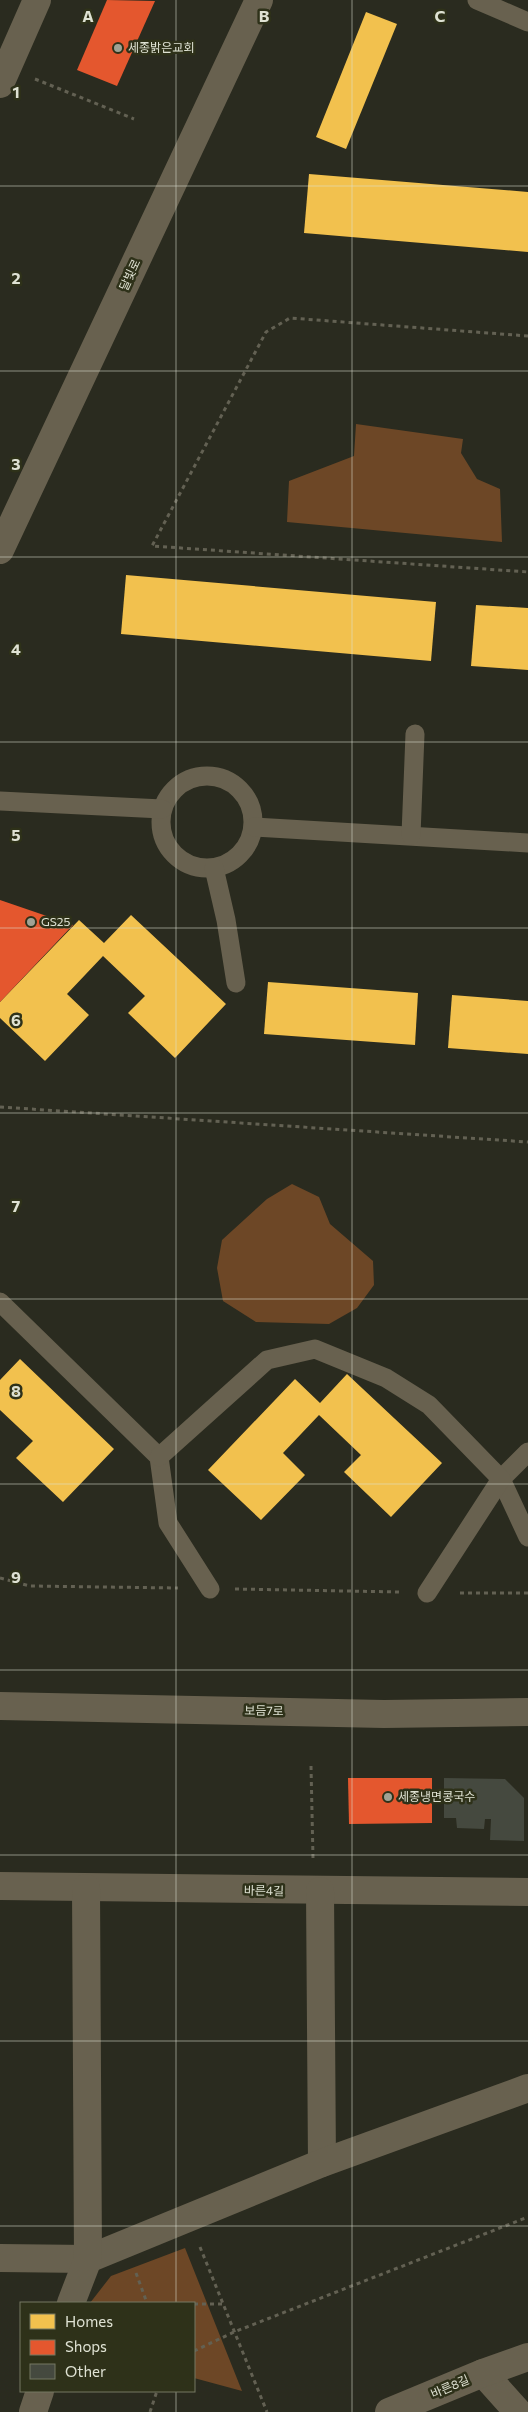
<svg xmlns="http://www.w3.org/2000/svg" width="528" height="2412" viewBox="0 0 528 2412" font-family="Commissioner,'Noto Sans KR',sans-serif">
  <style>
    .green { fill: #6d4726 }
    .homes { fill: #f2c14e }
    .shops { fill: #e4572e }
    .building { fill: #45493f }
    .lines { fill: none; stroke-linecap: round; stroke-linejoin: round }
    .path { stroke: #636153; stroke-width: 3; stroke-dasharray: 4 4; stroke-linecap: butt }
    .service { stroke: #68614f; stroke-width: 19 }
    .minor { stroke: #68614f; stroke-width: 28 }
    .tertiary { stroke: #68614f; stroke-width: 28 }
    .grid { fill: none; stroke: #dfe2d3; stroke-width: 1; stroke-opacity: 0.55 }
    .poi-dot { fill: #a0a294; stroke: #2e3119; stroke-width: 2 }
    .labels { text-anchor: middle; stroke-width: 5; stroke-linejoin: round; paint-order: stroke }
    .poi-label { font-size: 12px; fill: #dfe2d3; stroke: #2e3119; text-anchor: start }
    .street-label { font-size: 12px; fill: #dfe2d3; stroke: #2e3119 }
    .grid-label { font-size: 16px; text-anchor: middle; font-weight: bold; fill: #dfe2d3; stroke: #2e3119; stroke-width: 5; stroke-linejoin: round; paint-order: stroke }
  </style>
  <rect width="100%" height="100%" fill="#2a2b1f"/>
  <g class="green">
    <polygon points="356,424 463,439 461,453 477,479 500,489 502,542 287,522 289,481 354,456"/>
    <polygon points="292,1184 319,1197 330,1224 373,1261 374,1285 357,1308 329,1324 256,1322 223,1301 217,1268 222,1240 267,1199"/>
    <polygon points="185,2248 242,2391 194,2378 194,2303 90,2303 111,2276"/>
  </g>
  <g class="homes">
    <polygon points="366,12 397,24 346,149 316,137"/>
    <polygon points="309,174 528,192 528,252 304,233"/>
    <polygon points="126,575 436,602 431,661 121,634"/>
    <polygon points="476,605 528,608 528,670 471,666"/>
    <polygon points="131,915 226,1004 175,1058 128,1013 145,996 103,956 67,994 89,1015 45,1061 0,1018 0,1002 79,920 104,943"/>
    <polygon points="268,982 418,993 415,1045 264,1034"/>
    <polygon points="452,995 528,1001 528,1054 448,1048"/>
    <polygon points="20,1359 114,1449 63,1502 16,1458 33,1441 0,1410 0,1380"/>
    <polygon points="347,1374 442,1463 391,1517 344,1472 361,1455 319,1415 283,1453 305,1475 261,1520 208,1470 295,1379 320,1403"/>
  </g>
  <g class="shops">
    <polygon points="107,0 155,1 117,86 77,70"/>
    <polygon points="0,900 73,925 0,1002"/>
    <polygon points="348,1778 432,1778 432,1823 349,1824"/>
  </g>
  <polygon class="building" points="444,1778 505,1779 524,1798 524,1841 490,1840 491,1819 485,1819 484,1829 457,1828 456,1818 444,1818"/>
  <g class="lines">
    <g class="path">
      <polyline points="35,79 134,119"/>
      <polyline points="528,336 290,318 266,332 152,546 528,572"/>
      <polyline points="0,1107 528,1142"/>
      <polyline points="0,1578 30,1586 178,1588"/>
      <polyline points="235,1589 401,1592"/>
      <polyline points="460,1593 528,1593"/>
      <polyline points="311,1766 313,1858"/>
      <polyline points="200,2247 267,2412"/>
      <polyline points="136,2273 147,2303"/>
      <polyline points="194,2304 223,2304"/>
      <polyline points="194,2351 234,2332 528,2217"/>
      <polyline points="150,2412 157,2391"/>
    </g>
    <g class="service">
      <polyline points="477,0 528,22"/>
      <circle cx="207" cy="822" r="46"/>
      <polyline points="0,801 162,809"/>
      <polyline points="254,827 528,843"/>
      <polyline points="411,835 415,734"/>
      <polyline points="214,868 226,920 236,983"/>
      <polyline points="0,1302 159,1457 168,1523 210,1589"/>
      <polyline points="528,1452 501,1479 528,1537"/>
      <polyline points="159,1457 267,1360 315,1349 386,1378 429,1405 501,1479 427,1593"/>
    </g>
    <g class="minor">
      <polyline points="0,84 37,0"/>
      <polyline points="0,1886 528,1892"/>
      <polyline points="320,1891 322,2163"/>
      <polyline points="0,2258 88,2259 322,2163 528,2088"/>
      <polyline points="71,2303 88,2259 86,1888"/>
      <polyline points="483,2373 518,2412"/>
      <polyline points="33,2412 40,2391"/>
      <polyline points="389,2412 483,2373 528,2357"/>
    </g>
    <g class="tertiary">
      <polyline points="0,550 259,0"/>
      <polyline points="0,1706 384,1714 528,1712"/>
    </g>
  </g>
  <path class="grid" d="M 176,0 L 176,2303M 352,0 L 352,2412M 0,186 L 528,186M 0,371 L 528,371M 0,557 L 528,557M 0,742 L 528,742M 0,928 L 528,928M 0,1113 L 528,1113M 0,1299 L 528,1299M 0,1484 L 528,1484M 0,1670 L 528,1670M 0,1855 L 528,1855M 0,2041 L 528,2041M 0,2226 L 528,2226M 176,2391 L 176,2412"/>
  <g class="poi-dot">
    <circle cx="118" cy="48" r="5"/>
    <circle cx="31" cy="922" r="5"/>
    <circle cx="388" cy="1797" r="5"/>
  </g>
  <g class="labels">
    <g class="poi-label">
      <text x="128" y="52">세종밝은교회</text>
      <text x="41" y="926">GS25</text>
      <text x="398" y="1801">세종냉면콩국수</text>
    </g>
    <g class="street-label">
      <text transform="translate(130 275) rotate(-65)" y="4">달빛로</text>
      <text transform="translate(264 1711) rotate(1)" y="4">보듬7로</text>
      <text transform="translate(264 1891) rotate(1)" y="4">바른4길</text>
      <text transform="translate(450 2387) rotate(-23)" y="4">바른8길</text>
    </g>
  </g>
  <g class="grid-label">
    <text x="88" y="22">A</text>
    <text x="264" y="22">B</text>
    <text x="440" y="22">C</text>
    <text x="16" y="98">1</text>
    <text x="16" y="284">2</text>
    <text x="16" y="470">3</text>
    <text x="16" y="655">4</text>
    <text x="16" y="841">5</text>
    <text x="16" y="1026">6</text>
    <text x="16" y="1212">7</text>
    <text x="16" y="1397">8</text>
    <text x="16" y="1583">9</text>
  </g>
  <rect x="20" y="2302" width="175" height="90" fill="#2e3119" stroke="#757863"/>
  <rect x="30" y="2314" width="25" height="15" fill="#f2c14e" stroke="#757863"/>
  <text x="65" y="2327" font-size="15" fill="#dfe2d3">Homes</text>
  <rect x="30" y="2340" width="25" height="15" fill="#e4572e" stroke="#757863"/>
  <text x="65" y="2352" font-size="15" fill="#dfe2d3">Shops</text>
  <rect x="30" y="2364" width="25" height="15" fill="#45493f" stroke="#757863"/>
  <text x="65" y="2377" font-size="15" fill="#dfe2d3">Other</text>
</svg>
